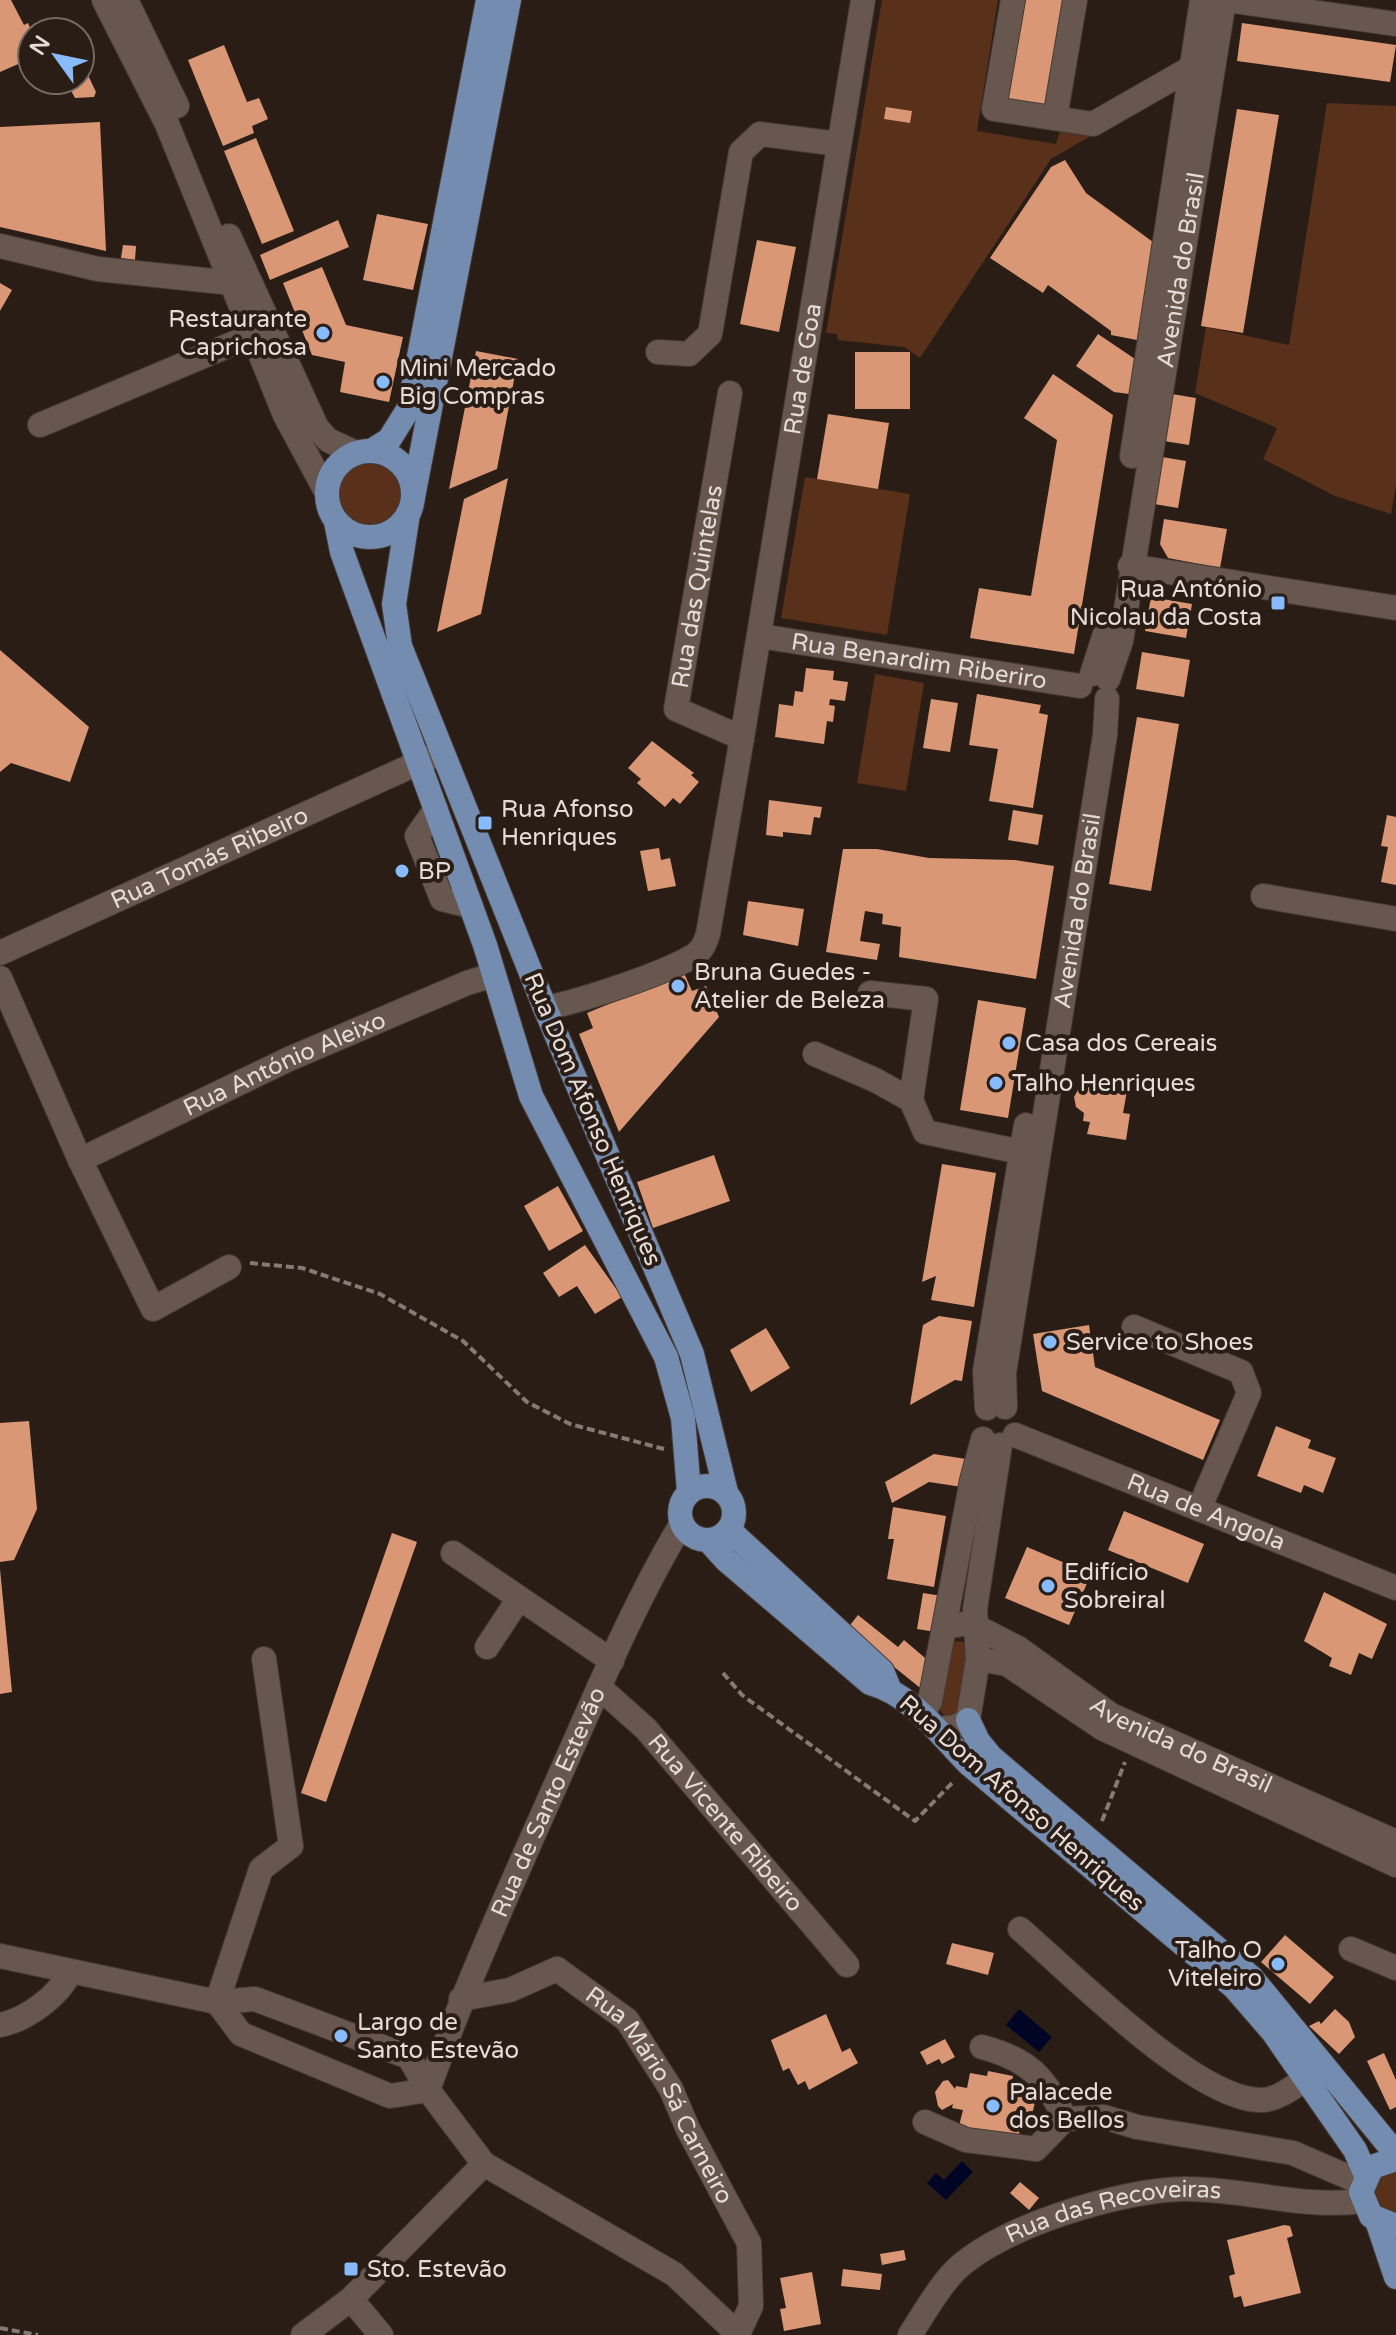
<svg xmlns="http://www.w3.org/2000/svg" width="1396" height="2335" viewBox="0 0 1396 2335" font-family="'Varela Round',sans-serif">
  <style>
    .green { fill: #59301a }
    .water { fill: #000525 }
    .building { fill: #d99776 }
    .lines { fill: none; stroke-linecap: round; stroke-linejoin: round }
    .minor-casing { stroke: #453a36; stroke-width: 26 }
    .major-casing { stroke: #453a36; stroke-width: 26 }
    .path { stroke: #857a74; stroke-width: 4; stroke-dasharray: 8 4; stroke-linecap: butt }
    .minor { stroke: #67574f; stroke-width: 24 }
    .major { stroke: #748cb0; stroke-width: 24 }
    .poi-dot { fill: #87bbfb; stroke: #2a1d16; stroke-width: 3 }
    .labels { text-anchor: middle; stroke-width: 8; stroke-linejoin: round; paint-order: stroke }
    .street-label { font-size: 24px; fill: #e5dcd7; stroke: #2a1d16 }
    .poi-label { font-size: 24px; fill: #e5dcd7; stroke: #2a1d16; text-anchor: start }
  </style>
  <rect width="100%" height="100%" fill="#2a1d16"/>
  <g class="green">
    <polygon points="882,0 998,0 977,131 1056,144 1061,129 1092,135 1051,159 920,358 904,347 838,340 837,334 826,333"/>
    <polygon points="1327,103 1396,106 1396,485 1391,514 1335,496 1263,459 1277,428 1195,393 1206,327 1289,345"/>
    <circle cx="369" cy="493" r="32"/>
    <polygon points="805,477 910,494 887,635 781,618"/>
    <polygon points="875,674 924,683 906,791 857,783"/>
    <polygon points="958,1641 964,1642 967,1649 957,1711 946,1717 938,1708 952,1643"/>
    <polygon points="1396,2172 1396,2213 1394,2213 1376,2204 1373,2190 1379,2178"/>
  </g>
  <g class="water">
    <polygon points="1019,2009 1052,2037 1039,2052 1006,2025"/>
    <polygon points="962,2161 973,2172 946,2200 927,2183 936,2173 944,2180"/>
  </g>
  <g class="building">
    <polygon points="0,0 11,0 24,25 28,23 32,32 32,58 0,72"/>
    <polygon points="1024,0 1067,0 1049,111 1006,104"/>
    <polygon points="1242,23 1396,45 1390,82 1237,61"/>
    <polygon points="224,45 247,102 259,98 268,119 252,126 254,133 223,146 188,60"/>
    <polygon points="86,71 96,92 94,97 75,98 67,83 80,80 80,74"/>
    <polygon points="886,107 912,111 910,123 884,119"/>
    <polygon points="1237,109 1279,115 1243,333 1201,326"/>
    <polygon points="100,122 106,251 0,227 0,127"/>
    <polygon points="256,138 294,231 262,244 224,151"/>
    <polygon points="1065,160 1086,193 1153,242 1137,340 1111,335 1111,331 1048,285 1043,293 990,258 1051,167"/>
    <polygon points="377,214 428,224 413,290 363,280"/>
    <polygon points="338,220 349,247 270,280 260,255"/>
    <polygon points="757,240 796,247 779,332 740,324"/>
    <polygon points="123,245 136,246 135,260 121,258"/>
    <polygon points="322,267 346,325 403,337 389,402 340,392 345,362 312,355 283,283"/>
    <polygon points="0,283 12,290 0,311"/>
    <polygon points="1098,334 1135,359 1129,394 1114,392 1076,366"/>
    <polygon points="476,351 518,359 497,469 449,489"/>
    <rect x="855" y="352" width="55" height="57"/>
    <polygon points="1053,374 1113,415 1074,654 970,638 979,588 1031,596 1057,440 1024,418"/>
    <polygon points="1172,394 1196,398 1189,445 1164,441"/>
    <polygon points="828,414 889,423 878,489 817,479"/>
    <polygon points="1162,457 1186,461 1178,508 1154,504"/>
    <polygon points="508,478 481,614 437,632 464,499"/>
    <polygon points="1164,519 1227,529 1220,568 1168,558 1160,544"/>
    <polygon points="1151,597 1192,604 1186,638 1145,631"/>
    <polygon points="0,650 89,727 70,782 11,763 0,772"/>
    <polygon points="1142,652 1190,660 1184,697 1136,689"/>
    <polygon points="806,668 834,671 833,680 848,682 845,701 830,699 829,705 835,706 833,722 827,721 824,744 775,737 779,704 793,706 795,691 803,692"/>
    <polygon points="977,694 1041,705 1039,713 1048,715 1033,808 989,801 998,749 969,745"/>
    <polygon points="931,699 958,703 950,752 923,748"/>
    <polygon points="1137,717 1179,724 1151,891 1109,884"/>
    <polygon points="652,741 694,773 691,775 699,782 680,804 673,798 665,807 637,783 641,779 628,768"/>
    <polygon points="769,800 822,807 820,818 814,817 811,835 783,832 783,837 766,835"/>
    <polygon points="1013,810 1043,815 1038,845 1008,840"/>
    <polygon points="1387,815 1396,817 1396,885 1381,882 1388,847 1381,846"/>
    <polygon points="659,848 661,860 670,858 676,886 648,891 640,851"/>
    <polygon points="843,849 877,849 929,858 1015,860 1054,866 1036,979 899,957 901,927 882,924 883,914 865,911 860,941 880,944 877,960 826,952"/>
    <polygon points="748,901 804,909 798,946 743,935"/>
    <polygon points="684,973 692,991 706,986 719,1017 619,1132 579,1034 593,1028 587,1013"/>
    <polygon points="978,1000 1026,1008 1008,1118 960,1110"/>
    <polygon points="1089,1085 1127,1091 1123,1113 1130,1114 1126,1140 1087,1134 1090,1122 1083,1121 1084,1113 1076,1107 1074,1097 1079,1088"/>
    <polygon points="714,1155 730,1201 653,1228 637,1182"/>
    <polygon points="942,1164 996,1173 974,1307 931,1300 936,1276 922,1282"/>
    <polygon points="558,1186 583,1231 549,1251 524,1206"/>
    <polygon points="585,1245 622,1297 595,1314 577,1286 559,1297 543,1273"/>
    <polygon points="939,1316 972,1321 962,1381 955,1380 910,1405 923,1325"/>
    <polygon points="1089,1325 1095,1367 1220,1420 1203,1460 1042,1391 1033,1334"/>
    <polygon points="766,1328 790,1368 751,1392 730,1350"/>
    <polygon points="29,1421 37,1509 14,1560 0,1562 0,1423"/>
    <polygon points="1276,1426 1311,1440 1308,1448 1336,1458 1323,1493 1304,1485 1301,1493 1257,1476"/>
    <polygon points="934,1454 966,1459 962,1487 929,1482 892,1503 885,1482"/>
    <polygon points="893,1507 946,1516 934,1587 887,1579 894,1539 888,1539"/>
    <polygon points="1124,1511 1204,1544 1188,1583 1108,1550"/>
    <polygon points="392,1533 417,1542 326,1802 301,1793"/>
    <polygon points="1027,1547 1091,1574 1069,1625 1005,1598"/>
    <polygon points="0,1569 12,1692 0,1694"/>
    <polygon points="1324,1592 1387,1624 1372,1659 1359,1653 1351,1675 1329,1666 1332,1658 1304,1641"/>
    <polygon points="923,1593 942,1596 936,1632 917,1629"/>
    <polygon points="858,1615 898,1647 904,1640 931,1663 927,1688 919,1687 847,1629"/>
    <polygon points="1285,1935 1334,1977 1310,2004 1261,1962"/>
    <polygon points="952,1943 994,1953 988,1975 946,1964"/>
    <polygon points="1335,2009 1349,2022 1355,2037 1339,2054 1309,2026 1319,2021 1321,2024"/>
    <polygon points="826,2014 842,2052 850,2048 858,2063 809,2090 805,2081 798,2085 789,2068 783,2071 771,2040"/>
    <polygon points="945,2039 955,2057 942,2064 939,2059 927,2065 920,2052"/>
    <polygon points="1384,2053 1396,2080 1396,2107 1390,2110 1367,2061"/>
    <polygon points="988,2071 1013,2076 1012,2081 1029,2085 1026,2101 1035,2102 1030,2124 1022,2122 1018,2138 959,2126 963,2110 952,2108 953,2104 942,2110 938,2106 935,2092 943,2081 948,2080 955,2089 956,2086 967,2088 970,2073 987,2076"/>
    <polygon points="1020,2182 1039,2198 1029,2210 1010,2193"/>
    <polygon points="1284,2225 1290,2226 1293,2236 1287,2238 1301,2293 1244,2307 1241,2296 1234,2298 1229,2276 1235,2274 1227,2240"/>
    <polygon points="904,2250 906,2260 882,2265 880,2254"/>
    <polygon points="843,2269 882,2274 880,2290 841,2286"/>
    <polygon points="812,2272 821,2324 784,2331 780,2309 786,2308 780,2278"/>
  </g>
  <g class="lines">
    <defs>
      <g id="minor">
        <polyline points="104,0 167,124 285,415 326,491"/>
        <polyline points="126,0 177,106"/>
        <polyline points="1013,0 994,109 1093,124 1191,68"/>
        <polyline points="1227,0 1396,24"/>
        <polyline points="1055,118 1075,0"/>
        <polyline points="229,236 317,428 328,440 356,453"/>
        <polyline points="0,246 98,269 242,284"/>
        <polyline points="658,352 689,354 710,334 741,152 760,134 839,144"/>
        <polyline points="40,425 251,336"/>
        <polyline points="1132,456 1202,0"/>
        <polyline points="1130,566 1396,608"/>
        <path id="s1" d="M 759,636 L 1080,686"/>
        <polyline points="1092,674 1106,631"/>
        <path id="s2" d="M 1108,679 L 1121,641 L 1224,0"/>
        <path id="s3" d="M 742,738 L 863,0"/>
        <polyline points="436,809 417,836 442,899 471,906"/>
        <polyline points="1263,896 1396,919"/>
        <path id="s4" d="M 0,953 L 442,752"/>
        <polyline points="0,978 80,1160 153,1309 229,1267"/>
        <polyline points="870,993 926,999 911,1100"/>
        <path id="s5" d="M 545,1008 C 581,1001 664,974 695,955 C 703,949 705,943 708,934 L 742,738 L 676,709 L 730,393"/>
        <polyline points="815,1054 875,1080 911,1100 925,1132 1021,1152"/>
        <path id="s6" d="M 80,1160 L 289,1059 L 467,983 L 493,975"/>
        <polyline points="1134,1327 1241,1372 1249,1393 1199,1509"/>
        <path id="s7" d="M 1005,1407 L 1004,1373 L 1105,735 L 1107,699"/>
        <polyline points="987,1408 985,1371 1026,1125"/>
        <path id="s8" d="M 1015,1435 L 1396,1588"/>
        <polyline points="453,1553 612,1661"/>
        <path id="s9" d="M 945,1627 L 969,1623 L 1018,1648 L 1111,1715 L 1396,1842"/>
        <polyline points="487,1647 518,1600"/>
        <polyline points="978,1659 1007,1664 1102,1728 1396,1865"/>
        <path id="s10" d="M 599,1687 L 646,1729 L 847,1965"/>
        <polyline points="922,1715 930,1701 972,1480 983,1439"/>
        <polyline points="938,1729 955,1727 968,1720 978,1659 975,1609 1000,1445"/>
        <path d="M 1020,1929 C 1071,1973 1197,2101 1261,2100 C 1277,2100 1292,2088 1305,2079"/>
        <polyline points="1351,1949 1396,1968"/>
        <polyline points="0,1956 217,2002 255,1999 409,2057 428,2090 484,2164 674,2274 739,2335"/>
        <path id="s11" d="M 461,1999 L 510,1990 L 557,1969 L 627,2020 L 671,2089 L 688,2129 L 749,2243 L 751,2306 L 738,2334"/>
        <polyline points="217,2002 261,1869 291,1846 264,1659"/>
        <polyline points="217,2002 241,2034 390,2096 428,2090"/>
        <path d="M 0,2025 C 26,2020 59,1996 70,1972"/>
        <path d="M 982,2047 C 1027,2059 1045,2076 1065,2119"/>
        <path id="s12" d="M 428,2090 C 467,1982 514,1879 560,1775 C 598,1690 634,1603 682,1523"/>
        <polyline points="925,2122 966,2140 1036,2149 1065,2119 1104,2117 1137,2127 1293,2153 1362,2183"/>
        <polyline points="351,2299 381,2335"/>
        <polyline points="303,2335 351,2299 484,2164"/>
        <path id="s13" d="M 910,2335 C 923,2315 935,2293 951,2275 C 992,2228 1126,2188 1187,2189 C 1246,2189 1303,2209 1362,2201"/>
      </g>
      <g id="major">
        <polyline points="373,450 389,440 409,408 488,0"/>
        <circle cx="370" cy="494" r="43"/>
        <polyline points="413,497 509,0"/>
        <polyline points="408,514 394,604 400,646 545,1008 692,1354 726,1492"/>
        <polyline points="336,522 342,552 485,945 531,1096 666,1357 683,1418 689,1492"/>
        <circle cx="707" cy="1513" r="27"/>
        <polyline points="729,1530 882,1671 889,1688"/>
        <path d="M 708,1540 L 726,1560 L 870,1683 C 913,1695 939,1734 969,1764 L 1234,1987 L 1273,2032 L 1355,2150 L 1366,2175"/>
        <polyline points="968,1720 978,1741 991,1757 1252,1978 1396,2154"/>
        <polyline points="1396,2159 1372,2167 1361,2192 1371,2216 1396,2226"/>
        <polyline points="1377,2221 1396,2277"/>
      </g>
    </defs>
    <use href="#minor" class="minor-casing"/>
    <use href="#major" class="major-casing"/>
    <g class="path">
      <polyline points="250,1263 302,1268 380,1294 463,1341 527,1402 570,1424 664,1449"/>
      <polyline points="723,1673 742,1695 915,1821 954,1781"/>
      <polyline points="1102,1821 1125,1762"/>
      <polyline points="0,2328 38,2335"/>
    </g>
    <use href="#minor" class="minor"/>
    <use href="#major" class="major"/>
  </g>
  <g class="poi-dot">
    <circle cx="323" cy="333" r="8"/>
    <circle cx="383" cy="382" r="8"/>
    <rect x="1270" y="595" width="16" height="16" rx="4"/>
    <rect x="477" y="815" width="16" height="16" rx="4"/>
    <circle cx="402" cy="871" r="8"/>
    <circle cx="678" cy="986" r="8"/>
    <circle cx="1009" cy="1043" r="8"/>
    <circle cx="996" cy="1083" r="8"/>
    <circle cx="1050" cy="1342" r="8"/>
    <circle cx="1048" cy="1586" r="8"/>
    <circle cx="1278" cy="1964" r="8"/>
    <circle cx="341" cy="2036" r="8"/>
    <circle cx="993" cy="2106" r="8"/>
    <rect x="343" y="2261" width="16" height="16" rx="4"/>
  </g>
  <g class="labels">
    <g class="street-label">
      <text dy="8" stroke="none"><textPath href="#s2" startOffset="416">Avenida do Brasil</textPath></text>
      <text dy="8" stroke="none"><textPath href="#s3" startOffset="374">Rua de Goa</textPath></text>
      <text dy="8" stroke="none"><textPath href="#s5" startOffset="580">Rua das Quintelas</textPath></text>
      <text dy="8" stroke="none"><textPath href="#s1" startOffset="162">Rua Benardim Riberiro</textPath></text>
      <text dy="8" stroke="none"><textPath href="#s4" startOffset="230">Rua Tomás Ribeiro</textPath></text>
      <text dy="8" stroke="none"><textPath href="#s7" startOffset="502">Avenida do Brasil</textPath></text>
      <text dy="8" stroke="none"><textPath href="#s6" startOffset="226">Rua António Aleixo</textPath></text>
      <text transform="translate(593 1119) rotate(67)" y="8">Rua Dom Afonso Henriques</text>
      <text dy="8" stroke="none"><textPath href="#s8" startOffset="206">Rua de Angola</textPath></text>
      <text dy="8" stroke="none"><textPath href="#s9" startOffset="270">Avenida do Brasil</textPath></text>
      <text dy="8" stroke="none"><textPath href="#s12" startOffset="312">Rua de Santo Estevão</textPath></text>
      <text transform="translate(1022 1803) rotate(41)" y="8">Rua Dom Afonso Henriques</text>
      <text dy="8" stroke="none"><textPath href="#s10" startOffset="186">Rua Vicente Ribeiro</textPath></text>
      <text dy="8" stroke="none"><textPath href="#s11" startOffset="268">Rua Mário Sá Carneiro</textPath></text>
      <text dy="8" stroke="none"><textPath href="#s13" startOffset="252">Rua das Recoveiras</textPath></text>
    </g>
    <g class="poi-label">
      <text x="307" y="327" text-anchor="end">Restaurante<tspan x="307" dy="28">Caprichosa</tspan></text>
      <text x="399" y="376">Mini Mercado<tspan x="399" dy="28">Big Compras</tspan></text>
      <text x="1262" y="597" text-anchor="end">Rua António<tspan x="1262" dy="28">Nicolau da Costa</tspan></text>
      <text x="501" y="817">Rua Afonso<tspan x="501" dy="28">Henriques</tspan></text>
      <text x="418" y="879">BP</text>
      <text x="694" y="980">Bruna Guedes -<tspan x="694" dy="28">Atelier de Beleza</tspan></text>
      <text x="1025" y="1051">Casa dos Cereais</text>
      <text x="1012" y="1091">Talho Henriques</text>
      <text x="1066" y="1350">Service to Shoes</text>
      <text x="1064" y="1580">Edifício<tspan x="1064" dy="28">Sobreiral</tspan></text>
      <text x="1262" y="1958" text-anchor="end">Talho O<tspan x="1262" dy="28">Viteleiro</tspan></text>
      <text x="357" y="2030">Largo de<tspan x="357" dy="28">Santo Estevão</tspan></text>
      <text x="1009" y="2100">Palacede<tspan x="1009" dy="28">dos Bellos</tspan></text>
      <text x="367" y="2277">Sto. Estevão</text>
    </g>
  </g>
  <g transform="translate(56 56) rotate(303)"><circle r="38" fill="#2a1d16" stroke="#756963" stroke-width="2"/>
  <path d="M0-6L14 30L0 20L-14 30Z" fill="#87bbfb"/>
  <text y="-12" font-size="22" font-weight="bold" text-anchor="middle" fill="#e5dcd7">N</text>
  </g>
</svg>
